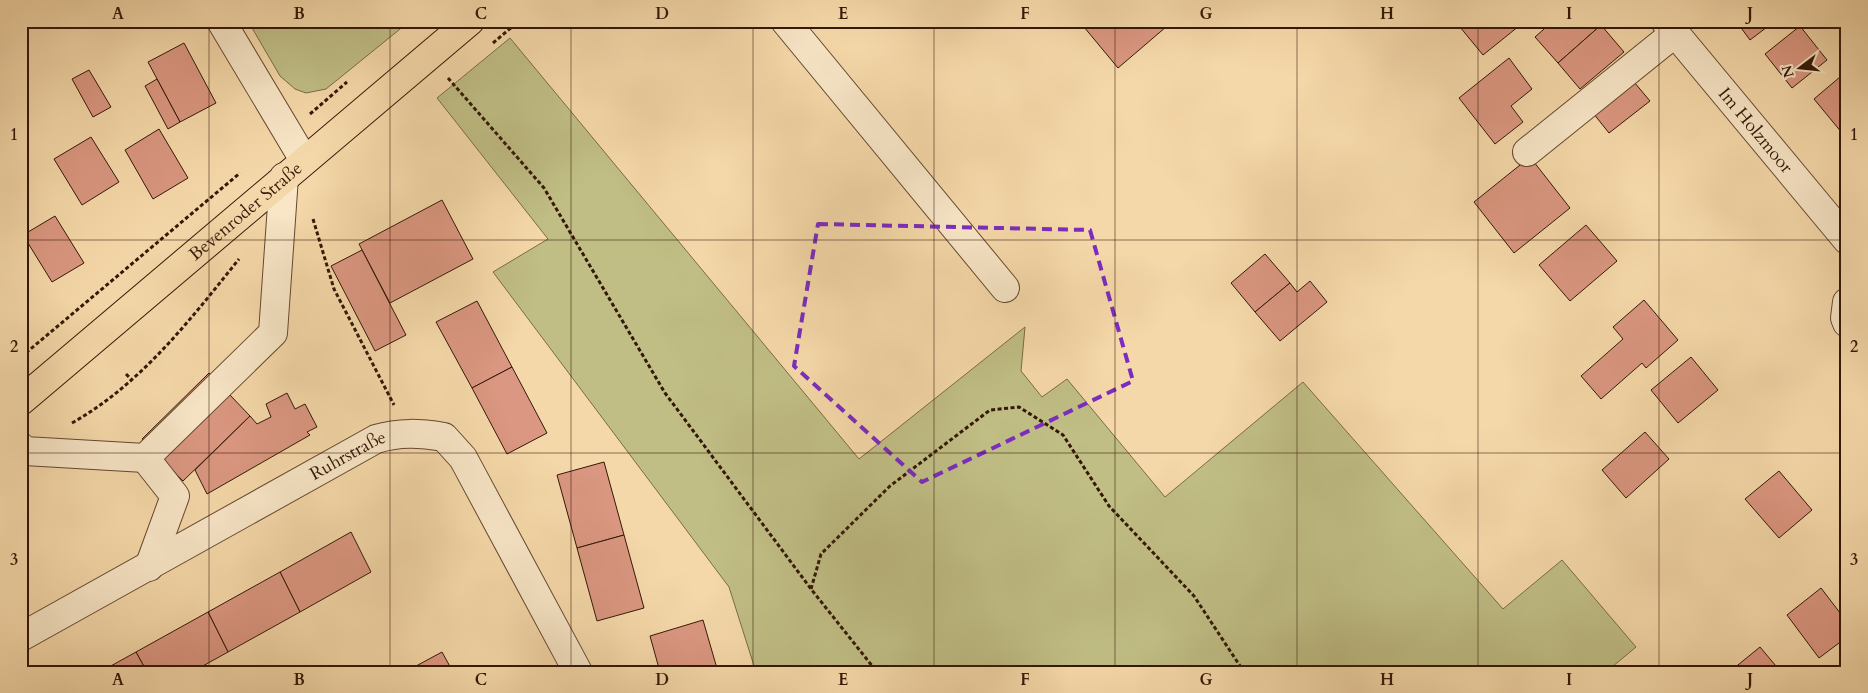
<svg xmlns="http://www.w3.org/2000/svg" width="1868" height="693" viewBox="0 0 1868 693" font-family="Cardo,serif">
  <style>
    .green { fill: #c0be85; stroke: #7a6b46 }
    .building { fill: #db9781; stroke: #331807 }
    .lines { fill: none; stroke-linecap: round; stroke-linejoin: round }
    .minor-casing { stroke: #644830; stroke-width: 30 }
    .major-casing { stroke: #331807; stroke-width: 30 }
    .path { stroke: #331807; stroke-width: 3; stroke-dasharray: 4 2.5; stroke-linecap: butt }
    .minor { stroke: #f8e6c7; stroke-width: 28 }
    .major { stroke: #f5d8a9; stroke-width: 28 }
    .marked { fill: none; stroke: #7b2cbf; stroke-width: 4; stroke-dasharray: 10 6; stroke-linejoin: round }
    .grid { fill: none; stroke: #331807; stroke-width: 1; stroke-opacity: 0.55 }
    .labels { text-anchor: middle; stroke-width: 4; stroke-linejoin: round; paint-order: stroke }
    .street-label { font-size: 18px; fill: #331807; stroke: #f8e6c7 }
    .neatline { fill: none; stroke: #331807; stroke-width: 2 }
    .grid-label { font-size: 16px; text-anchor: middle; font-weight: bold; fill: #331807 }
  </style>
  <rect width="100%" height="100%" fill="#f5d8a9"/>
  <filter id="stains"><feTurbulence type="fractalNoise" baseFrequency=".004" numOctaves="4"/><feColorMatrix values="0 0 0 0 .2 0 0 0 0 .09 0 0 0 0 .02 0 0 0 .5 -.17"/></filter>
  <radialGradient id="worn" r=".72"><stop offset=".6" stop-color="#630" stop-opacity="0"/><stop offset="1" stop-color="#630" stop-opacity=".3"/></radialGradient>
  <g class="green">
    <polygon points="248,21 410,21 326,89 306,93 295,89 280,76"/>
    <polygon points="510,38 859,459 1025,327 1021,371 1042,397 1067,379 1165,497 1303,382 1503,609 1562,560 1636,647 1606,672 756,672 729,587 493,272 548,239 437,98"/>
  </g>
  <g class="building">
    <polygon points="1079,21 1173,21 1118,68"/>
    <polygon points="1455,21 1523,21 1524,22 1483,55"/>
    <polygon points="1553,21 1598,21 1601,25 1558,63 1535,37"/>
    <polygon points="1736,21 1775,21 1750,40"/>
    <polygon points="1601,25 1624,52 1580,89 1558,63"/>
    <polygon points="1800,26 1827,60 1792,88 1765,54"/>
    <polygon points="184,43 216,103 180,122 148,62"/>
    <polygon points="1509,58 1532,89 1511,106 1523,122 1495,144 1459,98"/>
    <polygon points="89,70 111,107 93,117 72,79"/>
    <polygon points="1847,71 1847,139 1814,99"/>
    <polygon points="1629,76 1650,101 1609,133 1589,108"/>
    <polygon points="157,79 180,122 168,129 145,86"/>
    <polygon points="159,129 188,178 153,199 125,150"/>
    <polygon points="91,137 119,182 82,205 54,159"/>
    <polygon points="1530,157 1570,208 1514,253 1474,202"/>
    <polygon points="442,200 473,259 390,303 359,244"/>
    <polygon points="55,216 84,263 52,282 23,235"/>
    <polygon points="1586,225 1617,261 1570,301 1539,265"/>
    <polygon points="362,250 406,335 375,351 331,266"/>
    <polygon points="1265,254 1290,283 1255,312 1231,283"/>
    <polygon points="1310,281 1327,302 1280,341 1255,312 1290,283 1297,292"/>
    <polygon points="1644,300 1678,340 1646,368 1642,363 1601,399 1581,376 1623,339 1613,327"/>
    <polygon points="477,301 512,367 472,388 436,322"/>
    <polygon points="1691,357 1718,390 1678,423 1651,390"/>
    <polygon points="512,367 547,433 507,454 472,388"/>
    <polygon points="209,373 250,416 183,481 142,439"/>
    <polygon points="287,393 295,409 305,404 317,427 307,432 310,435 207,494 195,470 250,416 257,424 271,417 266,404"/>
    <polygon points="1645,432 1669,459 1626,498 1602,470"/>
    <polygon points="604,462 624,535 577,548 557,475"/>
    <polygon points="1779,471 1812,510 1779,538 1745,499"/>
    <polygon points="351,532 371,572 300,612 280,572"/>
    <polygon points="624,535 644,608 597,621 577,548"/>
    <polygon points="280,572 300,612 228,652 208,612"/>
    <polygon points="1847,575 1847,588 1841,580"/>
    <polygon points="1821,588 1847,622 1847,637 1819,658 1787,615"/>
    <polygon points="208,612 228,652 192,672 147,672 136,652"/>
    <polygon points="703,620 718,672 660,672 650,636"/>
    <polygon points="1760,647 1781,672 1735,672 1733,669"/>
    <polygon points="136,652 147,672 100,672"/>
    <polygon points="442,652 453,672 405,672"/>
  </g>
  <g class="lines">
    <defs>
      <g id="minor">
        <polyline points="221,21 304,160"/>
        <polyline points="785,21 1005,288"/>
        <path id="s1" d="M 1665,21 L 1847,240"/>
        <polyline points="1527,152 1675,33"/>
        <polyline points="1847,302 1845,318 1847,323"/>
        <polyline points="21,447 25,451 145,458 273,333 284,177"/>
        <polyline points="145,458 175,496 149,567"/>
        <path id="s2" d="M 21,637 L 376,439 C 400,432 419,433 444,437 L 463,458 L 578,672"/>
      </g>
      <g id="major">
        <path id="s3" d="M 21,401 L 470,21"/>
      </g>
    </defs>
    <use href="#minor" class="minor-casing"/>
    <use href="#major" class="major-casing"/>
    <g class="path">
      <polyline points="493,43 519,21"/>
      <polyline points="448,78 544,188 665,393 811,589 877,672"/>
      <polyline points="310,114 347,82"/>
      <polyline points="313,219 334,289 394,405"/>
      <polyline points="21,357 240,173"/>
      <polyline points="126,374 131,379"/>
      <path d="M 72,423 C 141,384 190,320 239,259"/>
      <polyline points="811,589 821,554 890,486 990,410 1019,407 1063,435 1109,506 1194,596 1244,672"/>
    </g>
    <use href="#minor" class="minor"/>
    <use href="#major" class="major"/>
  </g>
  <path class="marked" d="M 818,224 L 1090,230 L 1133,381 L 922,482 L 794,366 Z"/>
  <path class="grid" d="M 209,21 L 209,672M 390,21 L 390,672M 571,21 L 571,672M 753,21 L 753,672M 934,21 L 934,672M 1115,21 L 1115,672M 1297,21 L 1297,672M 1478,21 L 1478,672M 1659,21 L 1659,672M 21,240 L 1847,240M 21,453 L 1847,453"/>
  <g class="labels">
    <g class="street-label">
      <text dy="6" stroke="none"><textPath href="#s1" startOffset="142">Im Holzmoor</textPath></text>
      <text dy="6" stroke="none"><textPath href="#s3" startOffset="294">Bevenroder Straße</textPath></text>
      <text dy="6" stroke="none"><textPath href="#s2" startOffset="374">Ruhrstraße</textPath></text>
    </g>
  </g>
  <rect width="1868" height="693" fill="none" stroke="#f5d8a9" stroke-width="55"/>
  <g transform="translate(1800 68) rotate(254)" stroke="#f8e6c7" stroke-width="4" paint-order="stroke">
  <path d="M0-4L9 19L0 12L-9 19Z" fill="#331807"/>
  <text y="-8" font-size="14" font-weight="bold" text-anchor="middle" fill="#331807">N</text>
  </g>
  <rect x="28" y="28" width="1812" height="638" class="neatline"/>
  <g class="grid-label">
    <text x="118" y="19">A</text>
    <text x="299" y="19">B</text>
    <text x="481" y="19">C</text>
    <text x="662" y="19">D</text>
    <text x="843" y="19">E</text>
    <text x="1025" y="19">F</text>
    <text x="1206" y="19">G</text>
    <text x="1387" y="19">H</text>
    <text x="1569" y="19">I</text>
    <text x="1750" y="19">J</text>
    <text x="14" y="140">1</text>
    <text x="1854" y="140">1</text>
    <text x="14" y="352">2</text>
    <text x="1854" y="352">2</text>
    <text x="14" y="565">3</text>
    <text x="1854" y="565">3</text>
    <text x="118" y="685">A</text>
    <text x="299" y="685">B</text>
    <text x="481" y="685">C</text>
    <text x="662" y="685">D</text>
    <text x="843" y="685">E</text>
    <text x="1025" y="685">F</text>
    <text x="1206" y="685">G</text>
    <text x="1387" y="685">H</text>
    <text x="1569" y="685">I</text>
    <text x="1750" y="685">J</text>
  </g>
  <rect width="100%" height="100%" filter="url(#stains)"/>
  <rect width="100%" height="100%" fill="url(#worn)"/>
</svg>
